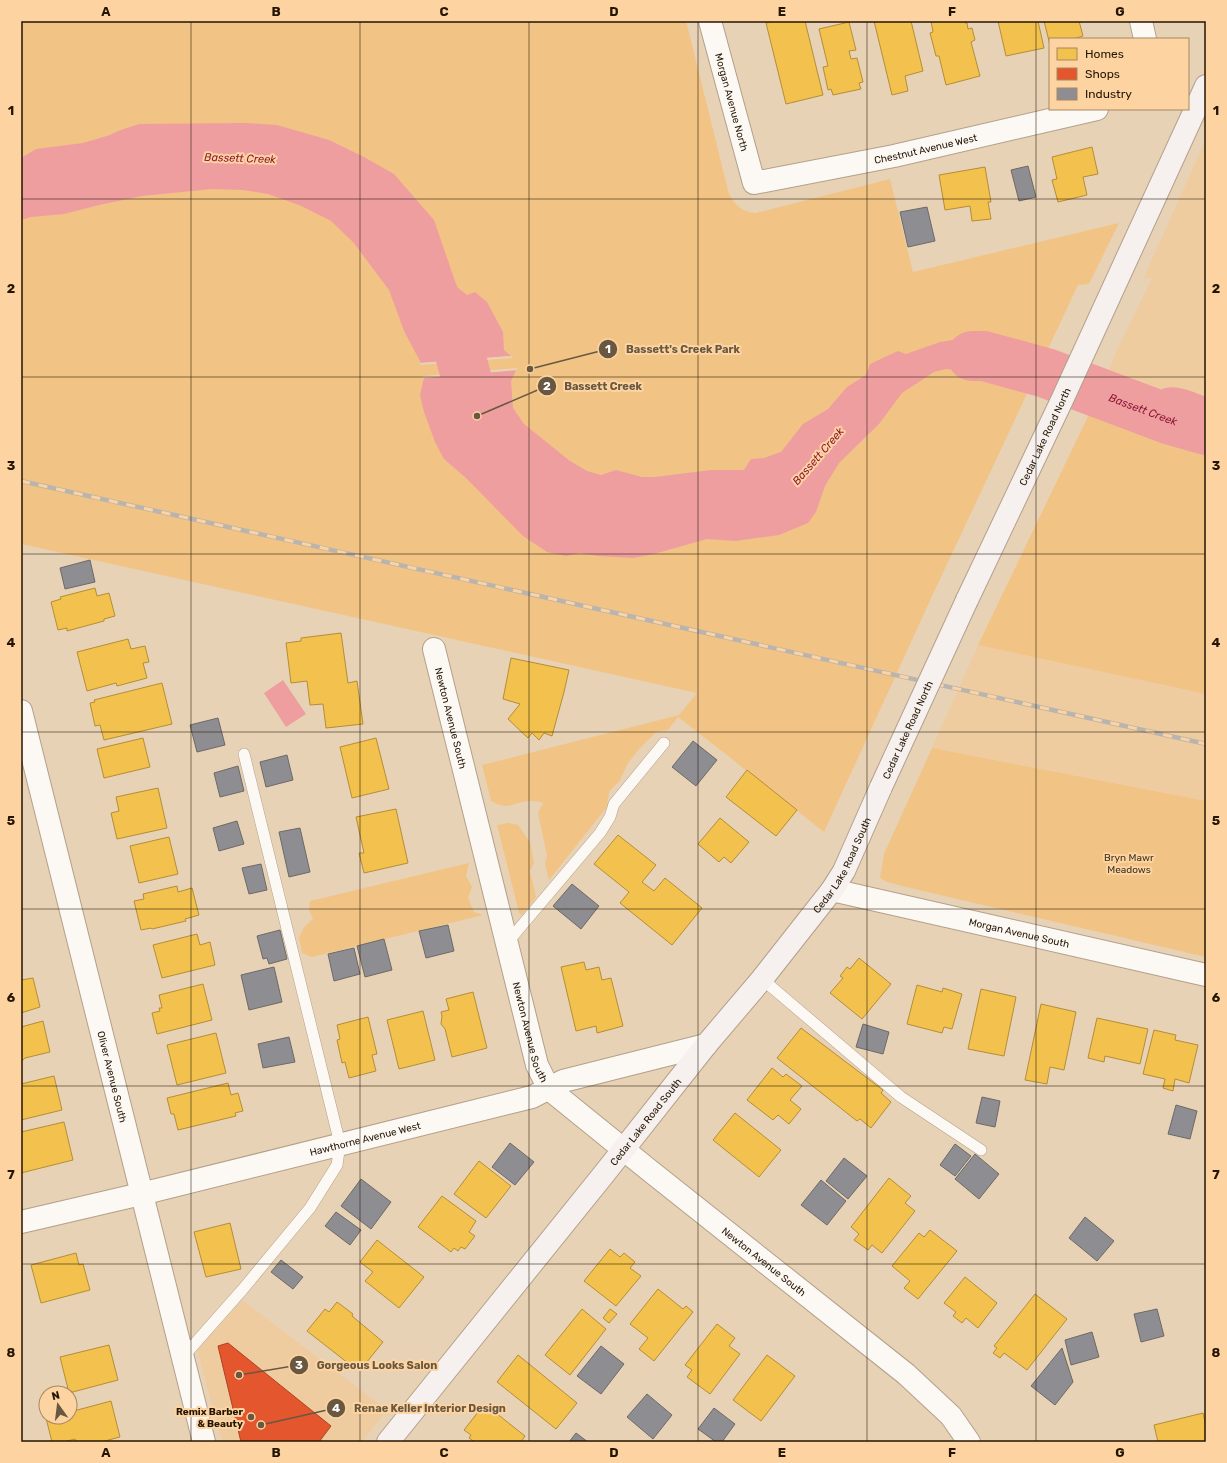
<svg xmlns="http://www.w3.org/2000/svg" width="1227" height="1463" viewBox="0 0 1227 1463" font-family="Rubik,sans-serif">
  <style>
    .built { fill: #efcc9f }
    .green { fill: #f1c385 }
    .water { fill: #ef9ea0 }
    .pier { fill: #e8d2b6 }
    .homes { fill: #f2c14e; stroke: #b48d37 }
    .shops { fill: #e4572e; stroke: #aa4321 }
    .industry { fill: #8d8d92; stroke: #6d6967 }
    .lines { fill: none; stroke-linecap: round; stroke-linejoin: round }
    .river { stroke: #ef9ea0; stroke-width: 50 }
    .lane-casing { stroke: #b2a08a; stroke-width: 12 }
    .street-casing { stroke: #b2a08a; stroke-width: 24 }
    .secondary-casing { stroke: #b2a08a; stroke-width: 24 }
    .lane { stroke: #fcf8f4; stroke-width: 11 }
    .street { stroke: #fcf8f4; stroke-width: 22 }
    .secondary { stroke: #f6f0ef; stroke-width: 22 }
    .rail-casing { stroke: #bab4ae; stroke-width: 4.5 }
    .rail { stroke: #fdd4a1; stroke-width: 3; stroke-dasharray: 9; stroke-linecap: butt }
    .secondary-bridge-casing { stroke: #b2a08a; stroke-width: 24; stroke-linecap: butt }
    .secondary-bridge { stroke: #f6f0ef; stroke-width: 22 }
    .grid { fill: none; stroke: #231502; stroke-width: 1; stroke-opacity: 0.55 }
    .poi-dot { fill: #685741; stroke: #fdd4a1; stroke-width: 1.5 }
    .labels { text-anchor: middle; stroke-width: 4; stroke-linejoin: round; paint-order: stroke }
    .street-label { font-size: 10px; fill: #231502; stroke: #fdd4a1 }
    .park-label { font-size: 10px; fill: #3f301d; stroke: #fdd4a1 }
    .poi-label { font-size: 10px; font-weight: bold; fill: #231502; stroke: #fdd4a1; text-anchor: end }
    .water-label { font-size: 11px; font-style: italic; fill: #8e1737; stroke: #fdd4a1 }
    .leader { fill: none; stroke: #685741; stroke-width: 1.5 }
    .callout-dot { fill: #685741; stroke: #fdd4a1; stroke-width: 1.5 }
    .mark-label { font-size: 12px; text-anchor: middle; font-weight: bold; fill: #fff }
    .callout-label { font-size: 11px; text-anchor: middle; font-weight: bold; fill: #685741; stroke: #fdd4a1; stroke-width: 4; stroke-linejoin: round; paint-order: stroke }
    .neatline { fill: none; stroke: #231502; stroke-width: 1.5 }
    .grid-label { font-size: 13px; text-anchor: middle; font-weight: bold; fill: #231502 }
  </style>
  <rect width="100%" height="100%" fill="#e8d2b6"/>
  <g class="built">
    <polygon points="1206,139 1206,445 1094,404 1119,346 1152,278 1143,279"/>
    <polygon points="978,645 1206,694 1206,801 932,748"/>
    <polygon points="242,1300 387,1410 362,1442 222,1442 197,1350"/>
  </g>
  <g class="green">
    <path d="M 21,21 L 686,21 L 729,194 C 736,206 742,212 756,213 L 890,179 L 913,272 L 1119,223 L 1089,284 L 1078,285 L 934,592 L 824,832 L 723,752 L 678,717 L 668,730 L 656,732 L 641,747 L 628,763 L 620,780 L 609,792 L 607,807 L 549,880 L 545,864 L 547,855 L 538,813 L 543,803 C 538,802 532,800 528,801 C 511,803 509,811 491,801 L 482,765 L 679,715 L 697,693 L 21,544 Z"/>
    <polygon points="1094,404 1206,445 1206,694 978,645"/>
    <polygon points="932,748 1206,801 1206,957 906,887 887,882 880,878 884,854"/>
    <polygon points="508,823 518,825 530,842 534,863 530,871 536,897 522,915 519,913 497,825"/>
    <polygon points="469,863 466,876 472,887 468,898 474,912 483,915 312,957 302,953 299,938 304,927 313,919 309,909 310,901"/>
  </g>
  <g class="water">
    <polygon points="245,123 277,125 329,140 364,157 394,174 434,220 457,287 467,295 475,292 487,302 503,332 504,350 511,356 421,363 404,331 389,290 353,242 331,221 299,205 268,194 243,190 212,189 142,196 99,205 64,214 31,217 21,220 21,158 36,149 83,143 110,135 118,131 139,124"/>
    <polygon points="998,335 1002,338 1047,352 1031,387 984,374 960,370 946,369 934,372 902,393 879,424 839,463 825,486 816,512 808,523 779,535 735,541 707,539 654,554 633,558 598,556 579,553 566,556 547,552 523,536 466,478 444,459 435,442 424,412 420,395 424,378 516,370 511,381 513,408 524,424 570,461 587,471 601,475 616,470 642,477 655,477 711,470 744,470 751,459 764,458 781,452 803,424 828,409 847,387 866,375 870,364 898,351 906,354 940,342 972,337"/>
    <path d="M 1108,371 L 1129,379 L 1156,393 C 1170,381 1190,391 1206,397 L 1206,446 L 1152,433 L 1089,413 Z"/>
    <polygon points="283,680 306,714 286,727 264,693"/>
  </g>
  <g class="pier">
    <polygon points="511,356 513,356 512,358 421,365 419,363"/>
    <polygon points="516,368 518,370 422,378 423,376"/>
  </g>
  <g class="homes">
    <polygon points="773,21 805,21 823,95 786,104 766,23"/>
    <polygon points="874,21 911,21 923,71 905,76 908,91 892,95"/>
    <polygon points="931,21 964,21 965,23 967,23 968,29 972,28 975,40 971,42 980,76 946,85 939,56 936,56 930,33 933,32"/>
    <polygon points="998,21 1038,21 1044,48 1006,56"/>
    <polygon points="1044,21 1079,21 1083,36 1073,39 1050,39 1050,45"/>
    <polygon points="849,22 856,50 849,51 851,59 857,58 863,82 859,83 861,89 833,95 831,89 828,90 823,67 828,66 819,29"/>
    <polygon points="1092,147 1098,174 1083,177 1087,195 1058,202 1052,180 1057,179 1052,157"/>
    <polygon points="985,167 991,202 988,202 991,219 972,221 970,206 945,210 939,175"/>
    <polygon points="95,588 97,596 109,593 115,616 104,619 104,621 67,631 67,628 58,630 51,602 61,599 60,597"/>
    <polygon points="341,633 348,683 357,681 363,724 326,728 323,704 310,705 307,681 291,683 286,643 301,641 301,638"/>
    <polygon points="128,639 131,649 145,646 149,662 143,663 147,678 117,686 116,683 87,691 77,652"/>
    <polygon points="511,658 569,670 564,692 552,736 544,733 539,740 532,733 528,738 508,719 520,704 503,699"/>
    <polygon points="162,683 172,724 104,740 100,725 95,726 90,703 95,702 94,700"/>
    <polygon points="143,738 150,767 104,778 97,749"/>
    <polygon points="376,738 389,789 352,798 340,747"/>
    <polygon points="747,770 797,810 776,836 726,797"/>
    <polygon points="158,788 167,828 117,839 111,813 119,811 116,797"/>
    <polygon points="396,809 408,863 364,873 359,853 364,853 356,817"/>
    <polygon points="720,818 749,842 731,863 724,857 719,862 698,844"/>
    <polygon points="618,835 656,865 642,882 654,891 665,878 702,908 672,945 620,903 629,892 594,864"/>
    <polygon points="169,837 178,874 139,883 130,846"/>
    <polygon points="177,886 178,892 192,888 199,915 185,919 186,921 152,929 151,928 141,930 134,901 144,899 143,894"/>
    <polygon points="197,934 200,945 210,942 215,965 162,978 153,945"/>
    <polygon points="859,958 891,984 862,1019 830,993 843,978 840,976 847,967 850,969"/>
    <polygon points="584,962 586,970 599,967 602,980 611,978 623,1026 597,1033 596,1026 576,1031 561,967"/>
    <polygon points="33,978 40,1007 21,1013 21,980"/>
    <polygon points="203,984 212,1020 157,1034 152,1013 160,1011 159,1008 162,1008 159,995"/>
    <polygon points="917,985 942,992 943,988 962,994 952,1029 944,1027 942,1033 907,1024"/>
    <polygon points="981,989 1016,997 1004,1056 968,1049"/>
    <polygon points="473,992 487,1048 452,1057 445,1029 441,1024 442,1016 441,1012 449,1010 446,999"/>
    <polygon points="1041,1004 1076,1012 1064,1070 1050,1067 1047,1084 1025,1080"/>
    <polygon points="423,1011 435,1060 399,1069 387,1020"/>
    <polygon points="368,1017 377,1054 372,1055 376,1071 349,1078 345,1062 342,1063 337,1040 340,1039 337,1025"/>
    <polygon points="1097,1018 1148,1029 1140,1064 1105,1056 1104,1062 1088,1058"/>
    <polygon points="43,1021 50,1052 25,1058 21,1062 21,1027"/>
    <polygon points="801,1028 883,1090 881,1093 891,1102 871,1128 860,1119 857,1121 777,1058"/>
    <polygon points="1154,1030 1176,1035 1175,1040 1198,1045 1189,1083 1175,1079 1173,1091 1163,1088 1165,1079 1143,1074"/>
    <polygon points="216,1033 226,1073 177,1085 167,1045"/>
    <polygon points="772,1068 783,1077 786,1074 802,1086 790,1100 801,1109 789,1124 778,1115 773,1120 747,1100"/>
    <polygon points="54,1076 62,1110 21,1120 21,1084"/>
    <polygon points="228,1083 231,1095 238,1093 243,1111 235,1113 236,1116 178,1130 174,1114 171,1114 167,1098"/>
    <polygon points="735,1113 781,1150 759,1177 713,1140"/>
    <polygon points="64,1122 73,1160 21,1173 21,1132"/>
    <polygon points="479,1161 511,1186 486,1218 454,1194"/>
    <polygon points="889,1178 911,1196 905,1203 915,1211 882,1253 872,1245 868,1250 854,1240 859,1234 851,1227"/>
    <polygon points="442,1196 476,1221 469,1232 475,1236 465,1249 461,1247 458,1251 454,1248 451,1252 418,1227"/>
    <polygon points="230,1223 241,1269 206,1277 194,1232"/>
    <polygon points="930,1230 957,1251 918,1299 904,1288 910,1281 892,1266 919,1233 924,1237"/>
    <polygon points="377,1240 424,1277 399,1308 365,1281 373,1272 360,1262"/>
    <polygon points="610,1249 620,1257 624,1253 635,1262 630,1268 641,1276 616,1306 584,1281"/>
    <polygon points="76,1253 79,1265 83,1264 90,1290 41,1303 31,1265"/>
    <polygon points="965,1277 997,1303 978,1328 966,1318 962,1323 953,1316 956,1312 944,1303"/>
    <polygon points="658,1289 683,1309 686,1306 693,1312 654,1361 639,1349 648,1338 630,1324"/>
    <polygon points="1035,1294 1067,1319 1027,1370 1004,1353 1000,1358 993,1353 997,1348 994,1346"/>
    <polygon points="337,1302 353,1314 352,1316 383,1342 362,1368 356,1364 353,1367 307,1331 325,1309 329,1312"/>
    <polygon points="582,1309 606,1329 570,1375 545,1355"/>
    <polygon points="610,1309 617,1314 609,1323 603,1318"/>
    <polygon points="717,1324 735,1338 729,1346 740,1354 710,1394 687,1377 692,1370 685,1365"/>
    <polygon points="109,1345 118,1380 69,1393 60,1357"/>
    <polygon points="518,1355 577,1403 556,1429 497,1382"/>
    <polygon points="767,1355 795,1376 761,1421 733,1400"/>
    <polygon points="111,1401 120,1437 101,1442 76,1442 75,1439 63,1442 52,1442 46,1418 70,1417 70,1412"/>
    <polygon points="482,1407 488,1412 491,1409 525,1436 521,1442 475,1442 469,1438 471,1435 464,1430"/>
    <polygon points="1203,1413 1206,1426 1206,1442 1158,1442 1154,1425"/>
  </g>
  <polygon class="shops" points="228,1343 331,1426 319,1442 241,1442 218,1346"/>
  <g class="industry">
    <polygon points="1028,166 1036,197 1019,201 1011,170"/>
    <polygon points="927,207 935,241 908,247 900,212"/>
    <polygon points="90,560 95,582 65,589 60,568"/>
    <polygon points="218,718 225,745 197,752 190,725"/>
    <polygon points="693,741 717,760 696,786 672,767"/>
    <polygon points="287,755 293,780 266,787 260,762"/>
    <polygon points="238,766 244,791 220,797 214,773"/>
    <polygon points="237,821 244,844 219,851 213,828"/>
    <polygon points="300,828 310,872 289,877 279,832"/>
    <polygon points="261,864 267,890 249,894 242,868"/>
    <polygon points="572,884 599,906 581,929 553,906"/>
    <polygon points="448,925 454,951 426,958 419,931"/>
    <polygon points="280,930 287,959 269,964 267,958 263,959 257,936"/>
    <polygon points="384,939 392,970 365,977 357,946"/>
    <polygon points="354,948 360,974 334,981 328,954"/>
    <polygon points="274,967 282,1002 249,1010 241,975"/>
    <polygon points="863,1024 889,1032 883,1054 856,1047"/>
    <polygon points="289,1037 295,1062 263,1068 258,1044"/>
    <polygon points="982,1097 1000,1101 995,1127 976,1123"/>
    <polygon points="1176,1105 1197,1111 1190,1139 1168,1134"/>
    <polygon points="510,1143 534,1162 515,1185 492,1167"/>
    <polygon points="955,1144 971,1156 955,1176 940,1165"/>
    <polygon points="975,1154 999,1174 979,1199 955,1179"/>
    <polygon points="844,1158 867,1176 848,1199 826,1181"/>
    <polygon points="361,1179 391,1202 371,1229 341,1206"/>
    <polygon points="821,1180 846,1201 827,1225 801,1205"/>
    <polygon points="336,1212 361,1230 350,1245 325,1226"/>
    <polygon points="1085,1217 1114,1241 1097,1261 1069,1238"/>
    <polygon points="281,1260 303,1277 293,1289 271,1272"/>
    <polygon points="1157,1309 1164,1336 1141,1342 1134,1314"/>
    <polygon points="1092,1332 1099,1357 1071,1365 1065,1340"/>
    <polygon points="601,1346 624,1364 601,1394 577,1376"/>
    <polygon points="1062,1348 1073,1382 1055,1405 1031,1386"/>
    <polygon points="647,1394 672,1415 653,1439 627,1417"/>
    <polygon points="714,1408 735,1424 722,1442 716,1442 698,1429"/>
    <polygon points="576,1433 588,1442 569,1442"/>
  </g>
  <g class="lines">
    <g class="river">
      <polyline points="434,296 456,340 477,416 489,439"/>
      <path id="s1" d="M 972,356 L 984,356 L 1046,373 L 1171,420 L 1206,430"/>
    </g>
    <defs>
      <g id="lane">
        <polyline points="507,943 600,833 610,817 614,804 664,743"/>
        <polyline points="762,979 901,1097 981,1150"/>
        <polyline points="183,1357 243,1289 310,1208 337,1165 340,1144 244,754"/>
      </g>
      <g id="street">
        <path id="s2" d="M 710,21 L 754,183 L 894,156 L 1097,109"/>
        <polyline points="1141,21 1145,39"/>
        <path id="s3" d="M 434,649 L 537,1065 L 549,1089 L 649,1170 L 906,1374 L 951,1416 L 969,1442"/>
        <path id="s4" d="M 21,711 L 204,1442"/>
        <path id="s5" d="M 832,890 L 1206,975"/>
        <path id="s6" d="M 21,1222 L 141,1194 L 532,1097 L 563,1081 L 706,1045"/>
      </g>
      <g id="secondary">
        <path id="s7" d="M 967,600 L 1062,400 L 1206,86"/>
        <path id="s8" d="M 388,1442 L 604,1174 L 706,1045 L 762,979 L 832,890 L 844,871 L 881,787"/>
      </g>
    </defs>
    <use href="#lane" class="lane-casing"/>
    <use href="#street" class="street-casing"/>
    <use href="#secondary" class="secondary-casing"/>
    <use href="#lane" class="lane"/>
    <use href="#street" class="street"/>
    <use href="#secondary" class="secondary"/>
    <defs>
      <polyline id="rail" points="21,481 1206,744"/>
    </defs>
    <use href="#rail" class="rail-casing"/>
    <use href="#rail" class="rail"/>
    <defs>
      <g id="secondary-bridge">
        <path id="s9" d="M 881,787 L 967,600"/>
      </g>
    </defs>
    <use href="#secondary-bridge" class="secondary-bridge-casing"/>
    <use href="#secondary-bridge" class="secondary-bridge"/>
  </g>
  <path class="grid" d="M 191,21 L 191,1442M 360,21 L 360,1442M 529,21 L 529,1442M 698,21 L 698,1442M 867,21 L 867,1442M 1036,21 L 1036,1442M 21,199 L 1206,199M 21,377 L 1206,377M 21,554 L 1206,554M 21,732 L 1206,732M 21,909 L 1206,909M 21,1086 L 1206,1086M 21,1264 L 1206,1264"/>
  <circle class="poi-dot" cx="251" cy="1417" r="4"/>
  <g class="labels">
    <g class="street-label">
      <text dy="4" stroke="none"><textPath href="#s2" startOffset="84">Morgan Avenue North</textPath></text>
      <text dy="4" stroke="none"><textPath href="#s2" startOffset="343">Chestnut Avenue West</textPath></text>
      <text dy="4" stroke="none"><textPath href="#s7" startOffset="181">Cedar Lake Road North</textPath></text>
      <text dy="4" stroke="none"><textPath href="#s3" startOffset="71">Newton Avenue South</textPath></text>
      <text dy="4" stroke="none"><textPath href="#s9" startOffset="63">Cedar Lake Road North</textPath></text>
      <text dy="4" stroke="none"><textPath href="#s8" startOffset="735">Cedar Lake Road South</textPath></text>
      <text dy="4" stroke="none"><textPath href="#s5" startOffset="192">Morgan Avenue South</textPath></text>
      <text dy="4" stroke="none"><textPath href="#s3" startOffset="395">Newton Avenue South</textPath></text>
      <text dy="4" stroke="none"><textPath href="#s4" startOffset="377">Oliver Avenue South</textPath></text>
      <text dy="4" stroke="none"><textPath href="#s8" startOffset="411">Cedar Lake Road South</textPath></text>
      <text dy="4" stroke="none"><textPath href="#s6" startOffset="354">Hawthorne Avenue West</textPath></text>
      <text dy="4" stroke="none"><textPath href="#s3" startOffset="731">Newton Avenue South</textPath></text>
    </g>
    <g class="park-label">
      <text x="1129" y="861">Bryn Mawr<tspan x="1129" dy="12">Meadows</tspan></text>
    </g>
    <g class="poi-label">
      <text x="243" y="1415">Remix Barber<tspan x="243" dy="12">&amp; Beauty</tspan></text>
    </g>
    <g class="water-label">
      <text transform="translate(240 158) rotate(2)" y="4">Bassett Creek</text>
      <text dy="4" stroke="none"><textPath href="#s1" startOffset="180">Bassett Creek</textPath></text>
      <text transform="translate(818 456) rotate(-49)" y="4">Bassett Creek</text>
    </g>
  </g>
  <path class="leader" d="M530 369L608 349M477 416L547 386M239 1375L299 1365M261 1425L336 1408"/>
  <g class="callout-dot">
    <circle cx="530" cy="369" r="4"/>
    <circle cx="477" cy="416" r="4"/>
    <circle cx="239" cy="1375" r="4"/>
    <circle cx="261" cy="1425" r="4"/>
    <circle cx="608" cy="349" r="10"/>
    <circle cx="547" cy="386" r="10"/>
    <circle cx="299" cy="1365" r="10"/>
    <circle cx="336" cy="1408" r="10"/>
  </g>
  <g class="mark-label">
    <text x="608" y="353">1</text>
    <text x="547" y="390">2</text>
    <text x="299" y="1369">3</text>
    <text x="336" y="1412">4</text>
  </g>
  <g class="callout-label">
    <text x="683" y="353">Bassett's Creek Park</text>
    <text x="603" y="390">Bassett Creek</text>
    <text x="377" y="1369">Gorgeous Looks Salon</text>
    <text x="430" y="1412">Renae Keller Interior Design</text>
  </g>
  <rect width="1227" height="1463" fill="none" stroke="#fdd4a1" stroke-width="44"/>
  <rect x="1049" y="38" width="140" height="72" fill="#fdd4a1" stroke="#a68861"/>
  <rect x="1057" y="48" width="20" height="12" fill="#f2c14e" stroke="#a68861"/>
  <text x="1085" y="58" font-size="12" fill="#231502">Homes</text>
  <rect x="1057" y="68" width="20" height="12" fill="#e4572e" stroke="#a68861"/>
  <text x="1085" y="78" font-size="12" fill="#231502">Shops</text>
  <rect x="1057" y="88" width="20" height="12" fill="#8d8d92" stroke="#a68861"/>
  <text x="1085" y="98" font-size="12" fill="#231502">Industry</text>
  <g transform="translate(58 1405) rotate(346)"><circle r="19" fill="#fdd4a1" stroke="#a68861"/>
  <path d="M0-3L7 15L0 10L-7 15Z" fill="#685741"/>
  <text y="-6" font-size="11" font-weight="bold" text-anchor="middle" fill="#231502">N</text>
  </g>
  <rect x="22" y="22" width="1183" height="1419" class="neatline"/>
  <g class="grid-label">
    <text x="106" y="16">A</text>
    <text x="276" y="16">B</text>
    <text x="444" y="16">C</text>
    <text x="614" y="16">D</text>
    <text x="782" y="16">E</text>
    <text x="952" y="16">F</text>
    <text x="1120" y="16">G</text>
    <text x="11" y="115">1</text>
    <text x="1216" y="115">1</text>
    <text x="11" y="293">2</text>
    <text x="1216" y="293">2</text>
    <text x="11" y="470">3</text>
    <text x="1216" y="470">3</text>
    <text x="11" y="647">4</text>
    <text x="1216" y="647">4</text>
    <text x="11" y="825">5</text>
    <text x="1216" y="825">5</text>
    <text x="11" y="1002">6</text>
    <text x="1216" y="1002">6</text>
    <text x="11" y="1179">7</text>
    <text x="1216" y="1179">7</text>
    <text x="11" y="1357">8</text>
    <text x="1216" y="1357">8</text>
    <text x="106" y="1457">A</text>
    <text x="276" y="1457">B</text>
    <text x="444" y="1457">C</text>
    <text x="614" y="1457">D</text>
    <text x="782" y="1457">E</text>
    <text x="952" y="1457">F</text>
    <text x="1120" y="1457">G</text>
  </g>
</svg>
